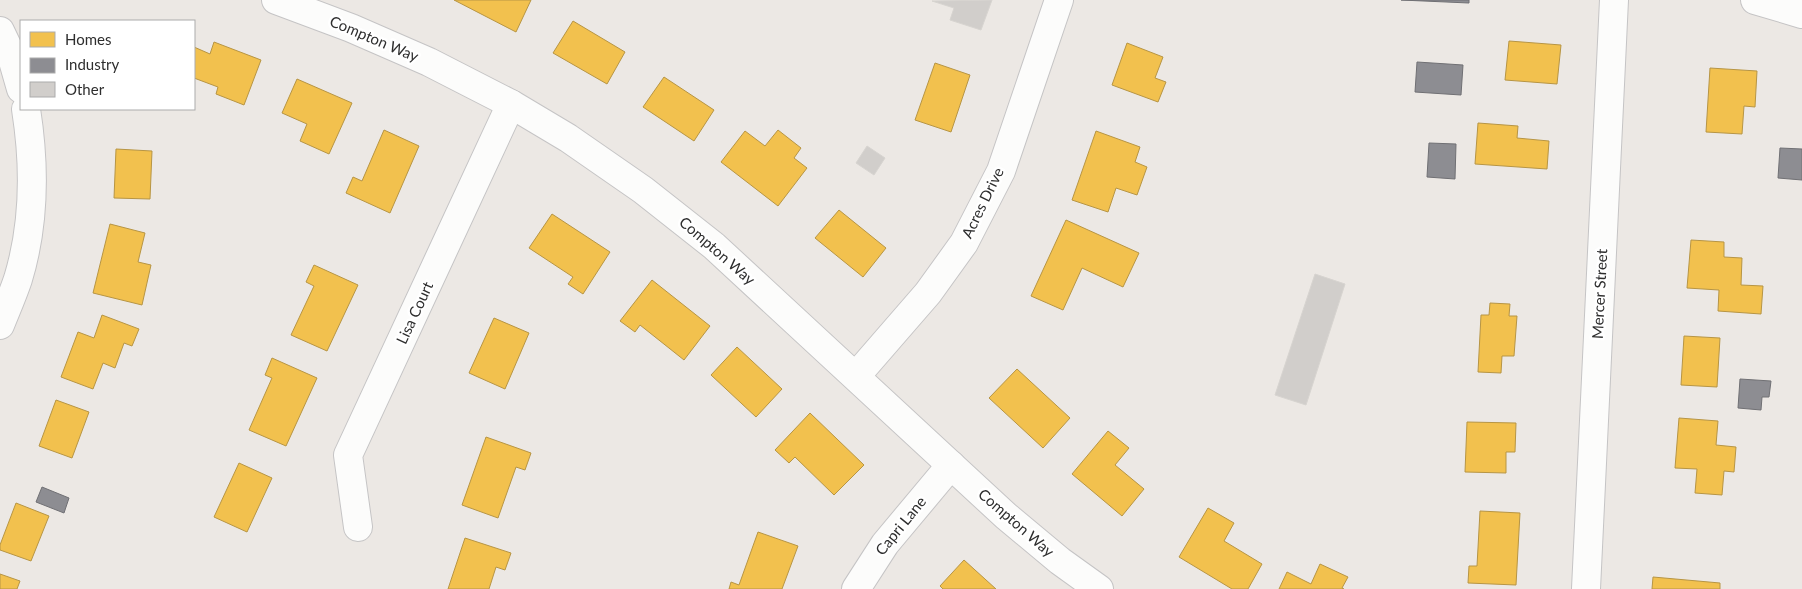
<svg xmlns="http://www.w3.org/2000/svg" width="1802" height="589" viewBox="0 0 1802 589" font-family="Lato,sans-serif">
  <style>
    .homes { fill: #f2c14e; stroke: #b79544 }
    .industry { fill: #8d8d92; stroke: #707074 }
    .building { fill: #d1cecb; stroke: #d7d4d0 }
    .lines { fill: none; stroke-linecap: round; stroke-linejoin: round }
    .minor-casing { stroke: #c5c4c5; stroke-width: 30 }
    .tertiary-casing { stroke: #c5c4c5; stroke-width: 30 }
    .minor { stroke: #fcfcfb; stroke-width: 28 }
    .tertiary { stroke: #fcfcfb; stroke-width: 28 }
    .labels { text-anchor: middle; stroke-width: 5; stroke-linejoin: round; paint-order: stroke }
    .street-label { font-size: 15px; fill: #2e2e2e; stroke: #fff }
  </style>
  <rect width="100%" height="100%" fill="#ece8e4"/>
  <g class="homes">
    <polygon points="454,0 531,0 516,32"/>
    <polygon points="573,21 625,52 607,84 553,53"/>
    <polygon points="1509,41 1561,45 1557,84 1505,80"/>
    <polygon points="214,42 261,60 244,105 216,94 218,87 194,78 194,47 210,54"/>
    <polygon points="1127,43 1163,57 1155,78 1166,82 1158,102 1112,85"/>
    <polygon points="935,63 970,75 951,132 915,120"/>
    <polygon points="1710,68 1757,71 1755,107 1744,106 1742,134 1706,132"/>
    <polygon points="664,77 714,110 694,141 643,107"/>
    <polygon points="297,79 352,103 329,154 300,141 307,124 282,113"/>
    <polygon points="1478,123 1518,126 1517,138 1549,141 1547,169 1475,164"/>
    <polygon points="384,130 419,146 390,213 346,193 353,177 362,181"/>
    <polygon points="778,130 801,148 794,158 807,168 778,206 721,162 745,131 765,146"/>
    <polygon points="1096,131 1140,147 1135,162 1147,167 1137,195 1116,188 1108,212 1072,200"/>
    <polygon points="116,149 152,151 150,199 114,198"/>
    <polygon points="839,210 886,248 863,277 815,238"/>
    <polygon points="552,214 610,252 583,294 568,284 573,277 529,248"/>
    <polygon points="1066,220 1139,253 1123,287 1082,268 1063,310 1031,296"/>
    <polygon points="110,224 145,233 138,262 151,265 142,305 93,293"/>
    <polygon points="1691,240 1724,242 1724,257 1742,258 1741,285 1763,286 1761,314 1718,311 1719,290 1687,288"/>
    <polygon points="314,265 358,285 327,351 291,335 314,286 306,282"/>
    <polygon points="652,280 710,326 684,360 640,325 635,332 620,321"/>
    <polygon points="1490,303 1510,304 1509,316 1517,316 1514,356 1502,356 1501,373 1478,372 1481,315 1489,315"/>
    <polygon points="102,315 139,329 132,346 124,343 115,368 103,363 93,389 61,377 78,332 94,338"/>
    <polygon points="494,318 529,333 505,389 469,373"/>
    <polygon points="1684,336 1720,338 1717,387 1681,385"/>
    <polygon points="737,347 782,389 756,417 711,375"/>
    <polygon points="272,358 317,378 286,446 249,430 272,378 265,375"/>
    <polygon points="1017,369 1070,418 1043,448 989,398"/>
    <polygon points="56,400 89,412 72,458 39,446"/>
    <polygon points="810,413 864,465 834,495 795,457 789,463 775,450"/>
    <polygon points="1679,418 1718,421 1716,445 1736,447 1734,472 1724,471 1722,495 1695,493 1697,469 1675,468"/>
    <polygon points="1467,422 1516,423 1515,452 1506,452 1506,473 1465,472"/>
    <polygon points="1108,431 1129,448 1115,465 1144,489 1122,516 1072,474"/>
    <polygon points="486,437 531,453 525,470 516,467 498,518 462,505"/>
    <polygon points="239,463 272,478 247,532 214,517"/>
    <polygon points="16,503 49,516 31,561 0,550 0,545"/>
    <polygon points="1208,508 1234,523 1224,541 1262,564 1248,589 1232,589 1179,557"/>
    <polygon points="1480,511 1520,513 1516,585 1468,583 1469,566 1477,566"/>
    <polygon points="758,532 798,546 782,589 729,589 731,582 739,585"/>
    <polygon points="465,538 511,553 505,570 496,567 489,589 448,589"/>
    <polygon points="964,560 996,589 943,589 940,586"/>
    <polygon points="1320,564 1348,577 1342,588 1344,589 1279,589 1287,572 1311,584"/>
    <polygon points="0,574 20,581 17,589 0,589"/>
    <polygon points="1653,577 1720,583 1720,589 1652,589"/>
  </g>
  <g class="industry">
    <polygon points="1401,0 1469,0 1469,3"/>
    <polygon points="1417,62 1463,65 1461,95 1415,92"/>
    <polygon points="1429,143 1456,144 1455,179 1427,177"/>
    <polygon points="1780,148 1802,149 1802,180 1778,178"/>
    <polygon points="1740,379 1771,381 1769,397 1762,397 1761,410 1738,408"/>
    <polygon points="42,487 69,498 64,513 36,502"/>
  </g>
  <g class="building">
    <polygon points="992,0 981,30 950,20 954,8 932,1"/>
    <polygon points="867,146 885,158 874,175 856,163"/>
    <polygon points="1315,274 1345,284 1306,405 1275,395"/>
  </g>
  <g class="lines">
    <defs>
      <g id="minor">
        <polyline points="276,0 351,28 429,62 511,104 568,138 643,190 714,246 1006,516 1060,561 1099,589"/>
        <polyline points="0,31 11,54 21,89"/>
        <path d="M 0,325 C 6,310 13,294 18,279 C 35,223 35,166 26,109"/>
        <polyline points="856,376 928,293 964,243 1001,171 1059,0"/>
        <polyline points="358,527 348,455 511,104"/>
        <polyline points="856,589 885,544 951,465"/>
      </g>
      <g id="tertiary">
        <polyline points="1755,0 1802,14"/>
        <polyline points="1586,589 1614,0"/>
      </g>
    </defs>
    <use href="#minor" class="minor-casing"/>
    <use href="#tertiary" class="tertiary-casing"/>
    <use href="#minor" class="minor"/>
    <use href="#tertiary" class="tertiary"/>
  </g>
  <g class="labels">
    <g class="street-label">
      <text transform="translate(374 39) rotate(23)" y="5">Compton Way</text>
      <text transform="translate(983 203) rotate(-64)" y="5">Acres Drive</text>
      <text transform="translate(717 251) rotate(41)" y="5">Compton Way</text>
      <text transform="translate(1600 294) rotate(-87)" y="5">Mercer Street</text>
      <text transform="translate(415 313) rotate(-65)" y="5">Lisa Court</text>
      <text transform="translate(1016 523) rotate(41)" y="5">Compton Way</text>
      <text transform="translate(901 526) rotate(-51)" y="5">Capri Lane</text>
    </g>
  </g>
  <rect x="20" y="20" width="175" height="90" fill="#ffffff" stroke="#ababab"/>
  <rect x="30" y="32" width="25" height="15" fill="#f2c14e" stroke="#ababab"/>
  <text x="65" y="45" font-size="15" fill="#2e2e2e">Homes</text>
  <rect x="30" y="58" width="25" height="15" fill="#8d8d92" stroke="#ababab"/>
  <text x="65" y="70" font-size="15" fill="#2e2e2e">Industry</text>
  <rect x="30" y="82" width="25" height="15" fill="#d1cecb" stroke="#ababab"/>
  <text x="65" y="95" font-size="15" fill="#2e2e2e">Other</text>
</svg>
